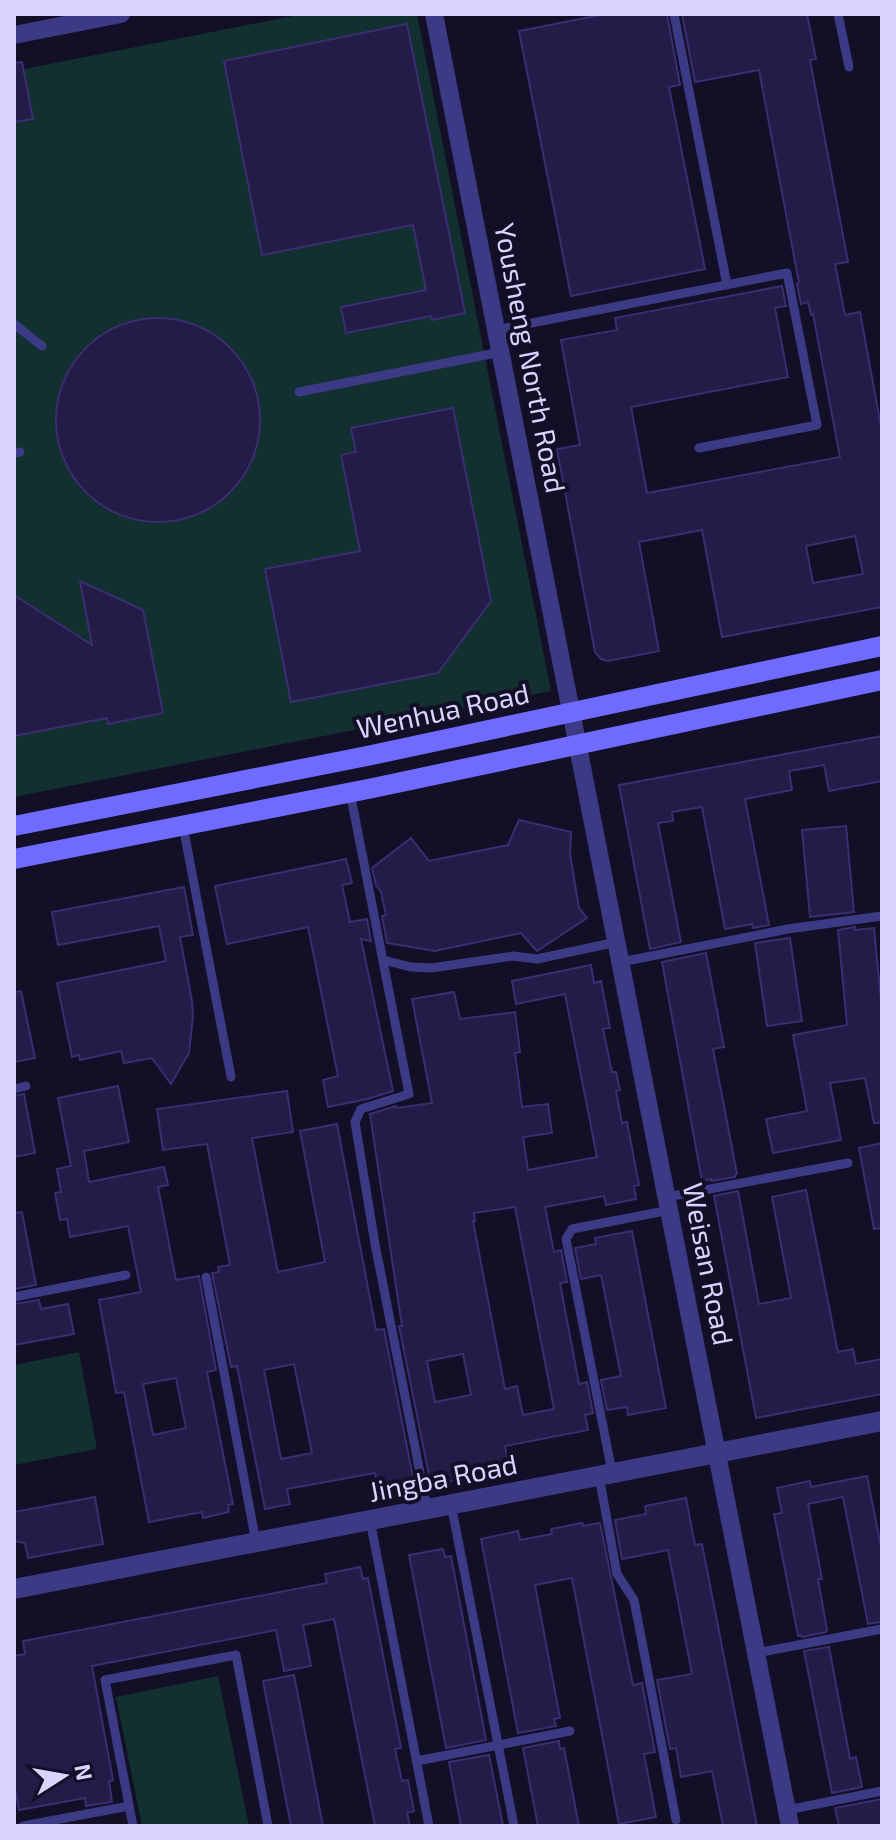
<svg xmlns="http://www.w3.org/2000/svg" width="896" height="1840" viewBox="0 0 896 1840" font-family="'Exo 2',sans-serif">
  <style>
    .green { fill: #12302f }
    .building { fill: #241b47; stroke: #3b2d73; stroke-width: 2; fill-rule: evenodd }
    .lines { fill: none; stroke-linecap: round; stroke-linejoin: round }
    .service { stroke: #3d3a85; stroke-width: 9 }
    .minor { stroke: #3d3a85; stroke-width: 18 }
    .tertiary { stroke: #3d3a85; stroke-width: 20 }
    .secondary { stroke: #6f6bff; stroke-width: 20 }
    .labels { text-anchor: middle; stroke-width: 8; stroke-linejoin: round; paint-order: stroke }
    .street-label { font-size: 28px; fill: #d9d4ff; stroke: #130f26 }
  </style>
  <rect width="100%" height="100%" fill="#130f26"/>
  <g class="green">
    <polygon points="303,14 417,14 551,691 14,797 14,71"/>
    <polygon points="79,1352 97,1449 14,1465 14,1365"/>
    <polygon points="218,1676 249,1826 142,1826 116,1697"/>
  </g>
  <g class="building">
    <polygon points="605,14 667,14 680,85 669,87 705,269 571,296 519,31"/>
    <path d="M 682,14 L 807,14 L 816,59 L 810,60 L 848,262 L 835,264 L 845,315 L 860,312 L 882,432 L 882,607 L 722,637 L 702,530 L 639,542 L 659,651 L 608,661 L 601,659 L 595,652 L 557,449 L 580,445 L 561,340 L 617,330 L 615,318 L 782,286 L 786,306 L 775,308 L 788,377 L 631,407 L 647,493 L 840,457 L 813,314 L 811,315 L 808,302 L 801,304 L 797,284 L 799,283 L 759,70 L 695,82 ZM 855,536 L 863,574 L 813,583 L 806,546 Z"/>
    <polygon points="407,24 465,313 432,320 431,316 346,333 341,307 426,290 413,225 262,255 224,61"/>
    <polygon points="22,62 33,119 14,122 14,63"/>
    <circle cx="158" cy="420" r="102"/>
    <polygon points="453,408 491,601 438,673 291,702 265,569 360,551 341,455 356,452 351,428"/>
    <polygon points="80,581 143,610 163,713 108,724 107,718 14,736 14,595 92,645"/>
    <polygon points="882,736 882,781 829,791 824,765 789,771 792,790 745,799 769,925 753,928 752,924 725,929 702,807 672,812 673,821 658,823 681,942 650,949 619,785"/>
    <polygon points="519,820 571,832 570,854 579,908 587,918 537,951 521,933 435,951 387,943 382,916 386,915 381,892 376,885 372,868 411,838 429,861 508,845"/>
    <polygon points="846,826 854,912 810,917 802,830"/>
    <polygon points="346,859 352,883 342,885 350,922 367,919 371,941 361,939 393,1091 367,1099 328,1107 323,1080 338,1076 308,927 227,944 215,886"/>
    <polygon points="184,887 193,935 180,937 192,1001 193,1016 189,1053 171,1084 152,1058 124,1063 121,1051 80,1060 79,1055 72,1057 57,983 166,961 159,926 58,945 52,912"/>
    <polygon points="855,927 855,930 874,928 882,1011 882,1123 874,1123 865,1078 830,1083 841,1140 773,1153 766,1119 807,1111 793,1035 847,1025 838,930"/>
    <polygon points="790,938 802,1021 767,1026 755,943"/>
    <polygon points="706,953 724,1047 713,1049 737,1174 735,1175 735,1177 711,1181 711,1179 702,1181 662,962"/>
    <path d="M 591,965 L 594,983 L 601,981 L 610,1028 L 603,1029 L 612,1072 L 616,1072 L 620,1090 L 616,1091 L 622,1123 L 627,1122 L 639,1185 L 634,1186 L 636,1199 L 606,1205 L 604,1196 L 545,1207 L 554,1252 L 561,1250 L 567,1282 L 560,1283 L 579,1384 L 587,1382 L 593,1413 L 585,1415 L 588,1430 L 505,1446 L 510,1470 L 431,1485 L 399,1326 L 402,1326 L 370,1114 L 396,1106 L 397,1108 L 432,1103 L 412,999 L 454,992 L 460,1019 L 515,1012 L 520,1052 L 515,1053 L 522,1107 L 548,1104 L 552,1133 L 523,1137 L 528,1170 L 597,1157 L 565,994 L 516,1004 L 512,981 ZM 515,1207 L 554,1409 L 523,1415 L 517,1386 L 505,1389 L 473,1221 L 475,1221 L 474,1213 ZM 463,1354 L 471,1395 L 435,1402 L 427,1361 Z"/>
    <polygon points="21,991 35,1058 14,1062 14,992"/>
    <path d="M 118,1086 L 129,1142 L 84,1151 L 89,1182 L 164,1167 L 168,1185 L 158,1187 L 176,1280 L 199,1276 L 216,1370 L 207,1372 L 233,1504 L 228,1505 L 229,1512 L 203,1518 L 202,1512 L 149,1522 L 124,1392 L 116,1393 L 99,1300 L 141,1292 L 128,1226 L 70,1237 L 67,1219 L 60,1220 L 55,1193 L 61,1192 L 57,1169 L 71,1166 L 58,1098 ZM 176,1378 L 186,1428 L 153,1435 L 143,1384 Z"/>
    <path d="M 287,1091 L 293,1132 L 252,1138 L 278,1272 L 325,1262 L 300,1131 L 337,1124 L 376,1330 L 384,1329 L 414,1483 L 378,1490 L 375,1473 L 287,1489 L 290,1504 L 265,1509 L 237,1366 L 231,1367 L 212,1273 L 219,1272 L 218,1267 L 230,1265 L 207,1144 L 163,1150 L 157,1109 ZM 294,1364 L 312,1453 L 281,1459 L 264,1370 Z"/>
    <polygon points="24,1094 35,1153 14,1157 14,1096"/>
    <polygon points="882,1143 882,1228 874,1229 859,1148"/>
    <polygon points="806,1190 838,1352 853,1349 856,1364 882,1359 882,1394 756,1418 714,1196 738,1191 759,1304 791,1298 772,1197"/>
    <polygon points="22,1212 36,1285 14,1289 14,1213"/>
    <polygon points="632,1231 666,1408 628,1415 627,1407 607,1410 601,1380 621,1376 601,1275 581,1279 575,1248 596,1244 595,1238"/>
    <polygon points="39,1300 41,1309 68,1304 74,1334 14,1345 14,1304"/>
    <polygon points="867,1476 882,1552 882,1622 868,1624 843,1497 808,1504 822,1579 818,1579 827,1630 826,1632 802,1637 801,1635 798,1636 774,1514 782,1513 777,1488 810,1481 811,1487"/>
    <polygon points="95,1497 103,1544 28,1558 25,1543 14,1541 14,1512"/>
    <polygon points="686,1498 695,1545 702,1544 757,1826 723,1826 712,1771 681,1777 676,1748 670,1749 657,1680 692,1674 668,1550 622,1559 615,1520 646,1514 645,1506"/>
    <polygon points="582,1523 583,1526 600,1523 633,1685 642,1683 655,1752 644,1754 656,1817 619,1824 572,1578 535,1585 560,1718 554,1719 556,1726 518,1733 481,1539 518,1531 520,1540 552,1534 551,1529"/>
    <polygon points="443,1549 445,1557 451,1556 486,1740 446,1748 409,1555"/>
    <polygon points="360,1567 363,1579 368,1578 401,1748 395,1749 402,1781 408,1780 414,1811 407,1813 410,1826 375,1826 334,1619 303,1625 311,1666 284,1671 276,1630 92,1666 113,1780 109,1781 112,1802 86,1806 85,1798 19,1810 14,1783 14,1656 25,1654 23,1641 327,1583 325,1574"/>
    <polygon points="829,1647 850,1759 856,1757 862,1787 832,1793 804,1651"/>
    <polygon points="294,1675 323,1826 291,1826 263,1681"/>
    <polygon points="559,1741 560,1749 564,1748 579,1826 538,1826 523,1748"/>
    <polygon points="489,1755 503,1826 461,1826 449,1762"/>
    <polygon points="882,1799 882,1824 870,1826 839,1826 835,1808"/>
  </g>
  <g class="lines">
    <g class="service">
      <polyline points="674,14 727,285"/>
      <polyline points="838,14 849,67"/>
      <polyline points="14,324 42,346"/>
      <polyline points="496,330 787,273 817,425 699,448"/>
      <polyline points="299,392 501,352"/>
      <polyline points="14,453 20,452"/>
      <polyline points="350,792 409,1094 361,1109 355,1122 375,1244 427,1508"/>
      <polyline points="183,826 231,1077"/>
      <polyline points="383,960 411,967 431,968 513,956 537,959 617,942"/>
      <polyline points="621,962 788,929 882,916"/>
      <polyline points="14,1089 26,1086"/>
      <polyline points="667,1197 848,1163"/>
      <polyline points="206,1277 256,1542"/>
      <polyline points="14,1297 126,1275"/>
      <polyline points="612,1472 566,1239 572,1229 670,1210"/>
      <polyline points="599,1476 617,1574 634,1600 676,1820"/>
      <polyline points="451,1504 514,1826"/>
      <polyline points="370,1520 429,1826"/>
      <polyline points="756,1653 882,1629"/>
      <polyline points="417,1761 570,1731"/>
      <polyline points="787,1810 882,1791"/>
      <polyline points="23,1826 129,1806"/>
      <polyline points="133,1826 105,1680 236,1655 268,1826"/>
    </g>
    <g class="minor">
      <polyline points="434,14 790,1826"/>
      <polyline points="14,35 121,14"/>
    </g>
    <polyline class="tertiary" points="14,1589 882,1421"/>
    <g class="secondary">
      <polyline points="14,826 367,756 882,646"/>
      <polyline points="14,859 373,788 882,680"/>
    </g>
  </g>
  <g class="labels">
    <g class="street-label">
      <text transform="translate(530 358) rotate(79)" y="10">Yousheng North Road</text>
      <text transform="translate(443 711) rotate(-12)" y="10">Wenhua Road</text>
      <text transform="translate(708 1264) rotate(79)" y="10">Weisan Road</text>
      <text transform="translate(443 1478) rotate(-11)" y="10">Jingba Road</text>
    </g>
  </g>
  <rect width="896" height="1840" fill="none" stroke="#d9d4ff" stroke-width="32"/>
  <g transform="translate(64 1776) rotate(79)" stroke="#130f26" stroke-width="6" paint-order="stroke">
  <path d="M0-6L14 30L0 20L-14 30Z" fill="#d9d4ff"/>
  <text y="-12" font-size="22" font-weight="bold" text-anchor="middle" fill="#d9d4ff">N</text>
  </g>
</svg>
